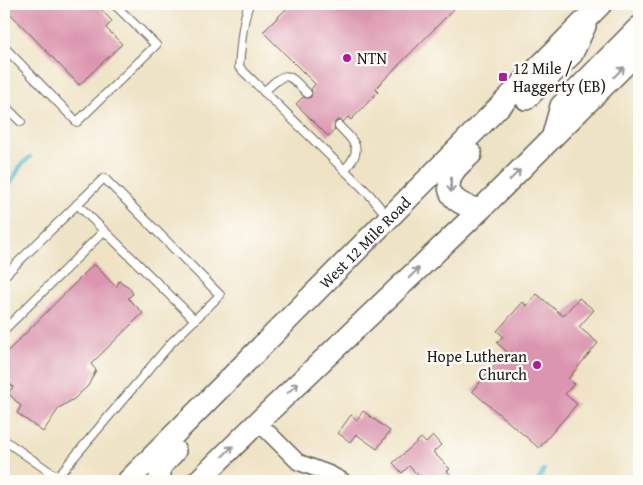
<svg xmlns="http://www.w3.org/2000/svg" width="643" height="485" viewBox="0 0 643 485" font-family="'Gentium Book Plus',serif">
  <style>
    .lines { fill: none; stroke-linecap: round; stroke-linejoin: round }
    .stream { stroke: #57c0d3; stroke-width: 4.5 }
    .building { fill: #db95af }
    .lane-casing { stroke: #666257; stroke-width: 10 }
    .street-casing { stroke: #666257; stroke-width: 18 }
    .secondary-casing { stroke: #666257; stroke-width: 24 }
    .lane { stroke: #fff; stroke-width: 8 }
    .street { stroke: #fff; stroke-width: 15 }
    .secondary { stroke: #fff; stroke-width: 21 }
    .oneway { stroke: #999 }
    .poi-dot { fill: #b5179e; stroke: #fdfcf7; stroke-width: 2 }
    .labels { text-anchor: middle; stroke-width: 4.5; stroke-linejoin: round; paint-order: stroke }
    .poi-label { font-size: 16px; fill: #1c1c1c; stroke: #fdfcf7; text-anchor: start }
    .street-label { font-size: 16px; fill: #1c1c1c; stroke: #fdfcf7 }
  </style>
  <rect width="100%" height="100%" fill="#fdfcf7"/>
  <filter id="ink" filterUnits="userSpaceOnUse"><feTurbulence type="fractalNoise" baseFrequency=".02" numOctaves="2"/><feDisplacementMap in="SourceGraphic" scale="10" xChannelSelector="R" yChannelSelector="G"/><feConvolveMatrix kernelMatrix="1 2 1 2 8 2 1 2 1" color-interpolation-filters="sRGB"/></filter>
  <filter id="wash" filterUnits="userSpaceOnUse"><feTurbulence type="fractalNoise" baseFrequency=".0096" numOctaves="4" result="noise"/><feDisplacementMap in="SourceGraphic" scale="20" xChannelSelector="R" yChannelSelector="G"/><feGaussianBlur stdDeviation="1.12" result="paint"/><feColorMatrix in="noise" values="0 0 0 0 0 0 0 0 0 0 0 0 0 0 0 0 0 1.4 0 .05"/><feComposite in="paint" operator="in"/></filter>
  <g filter="url(#wash)">
    <rect width="100%" height="100%" fill="#efe3c5"/>
    <g class="lines">
      <g class="stream">
        <polyline points="4,195 21,165 30,157"/>
        <polyline points="538,481 544,470"/>
      </g>
    </g>
    <g id="blocks">
      <g class="building">
        <polygon points="4,4 96,4 112,21 106,28 122,44 79,85 4,7"/>
        <polygon points="291,4 448,4 454,9 375,89 378,92 351,120 348,117 343,122 338,120 335,122 334,127 335,130 328,136 296,104 303,97 308,98 311,97 312,92 311,89 315,84 263,32"/>
        <polygon points="94,264 116,287 119,281 129,287 133,294 128,298 143,313 91,364 96,370 88,386 74,399 59,408 43,432 17,413 21,406 8,393 13,387 4,377 4,355"/>
        <polygon points="537,294 563,316 579,298 594,310 579,327 598,343 568,379 574,384 565,394 577,404 539,448 472,391 507,352 497,343 503,336 497,331 523,302 527,306"/>
        <polygon points="363,411 390,431 377,449 356,434 350,442 338,433 351,415 357,420"/>
        <polygon points="433,436 441,445 433,452 450,469 447,471 456,481 424,481 409,466 402,473 393,463 421,438 426,443"/>
      </g>
    </g>
  </g>
  <g filter="url(#ink)">
    <use href="#blocks" fill-opacity="0" stroke="#666257" stroke-width="1"/>
    <g class="lines">
      <defs>
        <g id="lane">
          <path d="M 249,4 C 242,23 241,46 239,67 L 369,194 L 387,216"/>
          <polyline points="579,4 588,13"/>
          <polyline points="4,47 77,122 156,45 114,4"/>
          <path d="M 264,92 C 287,70 286,72 307,93"/>
          <polyline points="4,105 21,122"/>
          <path d="M 339,126 C 356,143 364,150 344,170"/>
          <polyline points="77,204 195,320"/>
          <polyline points="4,276 104,178 220,295 172,342 58,476"/>
          <polyline points="4,330 104,231"/>
          <polyline points="4,440 63,481"/>
        </g>
        <polyline id="street" points="258,422 298,462 330,474 343,481"/>
        <g id="secondary">
          <polyline points="526,99 572,54 585,26"/>
          <polyline points="553,135 561,106 639,27"/>
          <path d="M 471,154 C 465,160 455,167 452,175 C 441,198 464,206 480,210"/>
          <path id="s1" d="M 128,481 L 601,4"/>
          <polyline points="160,481 160,467 175,451"/>
          <polyline points="198,481 258,422 480,210 639,51"/>
        </g>
      </defs>
      <use href="#lane" class="lane-casing"/>
      <use href="#street" class="street-casing"/>
      <use href="#secondary" class="secondary-casing"/>
      <use href="#lane" class="lane"/>
      <use href="#street" class="street"/>
      <use href="#secondary" class="secondary"/>
    </g>
    <defs><path id="oneway-shaft" d="M-6 0H5M1.5-3L5.5 0L1.5 3" fill="none" stroke-width="1.6" stroke-linecap="round" stroke-linejoin="round" transform="scale(1.25)"/></defs>
    <g class="oneway">
      <use href="#oneway-shaft" transform="translate(619 72) rotate(-45)"/>
      <use href="#oneway-shaft" transform="translate(515 175) rotate(-45)"/>
      <use href="#oneway-shaft" transform="translate(451 185) rotate(90)"/>
      <use href="#oneway-shaft" transform="translate(414 273) rotate(-45)"/>
      <use href="#oneway-shaft" transform="translate(293 388) rotate(-43)"/>
      <use href="#oneway-shaft" transform="translate(228 451) rotate(-45)"/>
    </g>
  </g>
  <g class="poi-dot">
    <circle cx="347" cy="58" r="5"/>
    <rect x="498" y="72" width="10" height="10" rx="2.5"/>
    <circle cx="537" cy="365" r="5"/>
  </g>
  <g class="labels">
    <g class="poi-label">
      <text x="357" y="64">NTN</text>
      <text x="513" y="74">12 Mile /<tspan x="513" dy="18">Haggerty (EB)</tspan></text>
      <text x="527" y="362" text-anchor="end">Hope Lutheran<tspan x="527" dy="18">Church</tspan></text>
    </g>
    <g class="street-label">
      <text dy="6" stroke="none"><textPath href="#s1" startOffset="336">West 12 Mile Road</textPath></text>
    </g>
  </g>
  <rect width="643" height="485" fill="none" stroke="#fdfcf7" stroke-width="20"/>
</svg>
